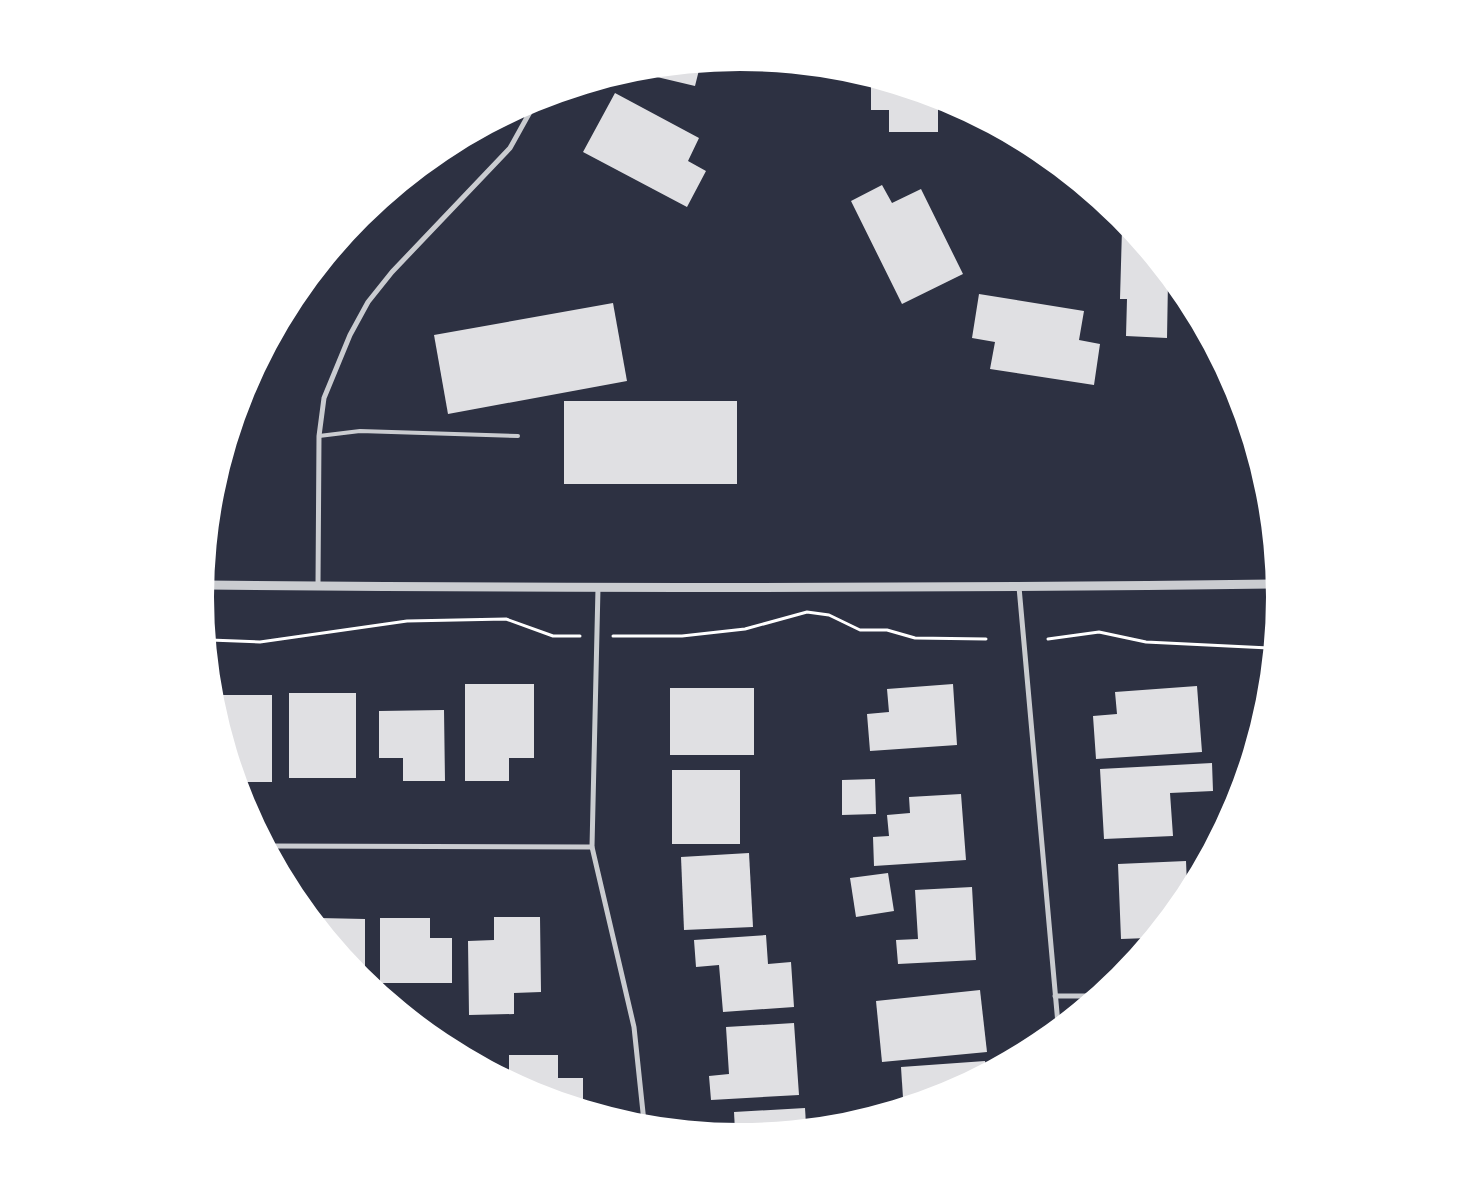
<svg xmlns="http://www.w3.org/2000/svg" width="1480" height="1194" viewBox="0 0 1480 1194" font-family="Rubik,sans-serif">
  <style>
    .building { fill: #e0e0e3 }
    .lines { fill: none; stroke-linecap: round; stroke-linejoin: round }
    .path { stroke: #fff; stroke-width: 3 }
    .service { stroke: #caccd0; stroke-width: 4 }
    .minor { stroke: #caccd0; stroke-width: 5 }
    .tertiary { stroke: #caccd0; stroke-width: 9 }
  </style>
  <rect width="100%" height="100%" fill="#2d3142"/>
  <g class="building">
    <polygon points="700,66 695,86 640,73 640,72"/>
    <polygon points="871,81 945,103 954,108 938,108 938,132 889,132 889,110 871,110"/>
    <polygon points="615,93 699,138 688,161 706,171 687,207 583,152"/>
    <polygon points="882,185 892,203 921,189 963,274 902,304 851,201"/>
    <polygon points="1122,229 1126,229 1168,281 1167,338 1126,336 1127,299 1120,299"/>
    <polygon points="979,294 1084,311 1079,340 1100,344 1094,385 990,369 995,342 972,338"/>
    <polygon points="613,303 627,381 448,414 434,335"/>
    <rect x="564" y="401" width="173" height="83"/>
    <polygon points="465,684 534,684 534,758 509,758 509,781 465,781"/>
    <polygon points="953,684 957,745 870,751 867,714 889,712 887,689"/>
    <polygon points="1197,686 1202,752 1096,759 1093,716 1117,714 1115,692"/>
    <rect x="670" y="688" width="84" height="67"/>
    <rect x="289" y="693" width="67" height="85"/>
    <polygon points="215,695 272,695 272,782 240,782 216,701"/>
    <polygon points="444,710 445,781 403,781 403,758 379,758 379,711"/>
    <polygon points="1212,763 1213,791 1170,793 1173,836 1104,839 1100,769"/>
    <rect x="672" y="770" width="68" height="74"/>
    <polygon points="875,779 876,814 842,815 842,780"/>
    <polygon points="961,794 966,860 874,866 873,837 889,836 887,815 910,813 909,797"/>
    <polygon points="749,853 753,927 684,930 681,857"/>
    <polygon points="1186,861 1187,885 1189,885 1184,894 1148,938 1121,939 1118,864"/>
    <polygon points="888,873 894,911 856,917 850,878"/>
    <polygon points="972,887 976,960 898,964 896,940 918,939 915,890"/>
    <polygon points="494,917 540,917 541,992 514,993 514,1014 469,1015 468,941 494,940"/>
    <polygon points="319,918 365,919 365,977 319,923"/>
    <polygon points="380,918 430,918 430,938 452,938 452,983 380,983"/>
    <polygon points="766,935 768,964 791,962 794,1007 723,1012 719,965 696,967 694,940"/>
    <polygon points="980,990 987,1052 882,1062 876,1001"/>
    <polygon points="794,1023 799,1095 711,1100 709,1076 729,1074 726,1027"/>
    <polygon points="509,1055 558,1055 558,1078 583,1078 583,1105 535,1091 509,1077"/>
    <polygon points="985,1061 986,1069 944,1091 926,1097 903,1098 901,1067"/>
    <polygon points="805,1108 806,1125 735,1131 734,1112"/>
  </g>
  <g class="lines">
    <g class="path">
      <polyline points="613,636 682,636 745,629 807,612 829,615 860,630 887,630 915,638 986,639"/>
      <polyline points="1048,639 1099,632 1146,642 1269,648"/>
      <polyline points="210,640 260,642 407,621 506,619 553,636 580,636"/>
    </g>
    <polyline class="service" points="319,436 360,431 518,436"/>
    <g class="minor">
      <polyline points="318,586 319,436 324,398 350,335 368,302 392,272 510,148 535,103"/>
      <polyline points="1019,587 1058,1024"/>
      <polyline points="598,588 592,847 634,1027 644,1122"/>
      <polyline points="270,846 592,847"/>
      <polyline points="1055,996 1093,996"/>
    </g>
    <path class="tertiary" d="M 207,585 C 562,588 918,589 1273,584"/>
  </g>
  <path d="M0 0H1480V1194H0ZM214 597a526 526 0 1 1 1052 0a526 526 0 1 1-1052 0Z" fill="#fff" fill-rule="evenodd"/>
</svg>
